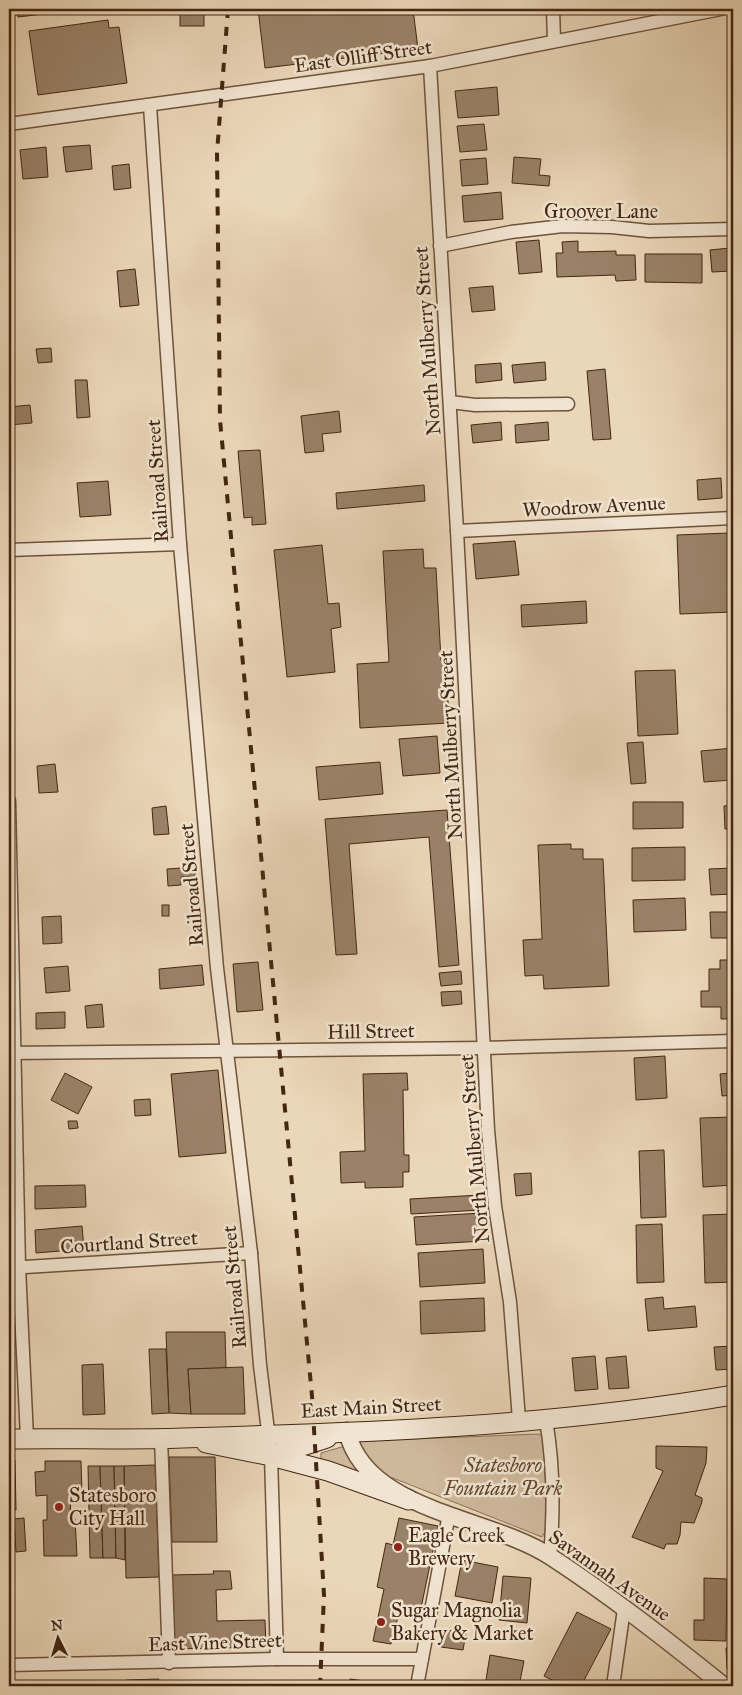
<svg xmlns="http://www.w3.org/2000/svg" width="742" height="1695" viewBox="0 0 742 1695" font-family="'IM FELL Great Primer',serif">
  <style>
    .green { fill: #ceb89c; stroke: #897058 }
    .building { fill: #9a8269; stroke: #442713 }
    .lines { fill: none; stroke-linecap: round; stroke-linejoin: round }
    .minor-casing { stroke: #6e533c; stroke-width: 15 }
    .tertiary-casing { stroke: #6e533c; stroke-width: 19 }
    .secondary-casing { stroke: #442713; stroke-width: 21 }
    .minor { stroke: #f1e4d1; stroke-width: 12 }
    .tertiary { stroke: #f1e4d1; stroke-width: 16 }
    .secondary { stroke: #f1e4d1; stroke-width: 19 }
    .rail { stroke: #442713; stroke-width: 4; stroke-dasharray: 9 9; stroke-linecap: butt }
    .poi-dot { fill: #8f2418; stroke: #f1e4d1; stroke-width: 2 }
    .labels { text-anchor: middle; stroke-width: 5; stroke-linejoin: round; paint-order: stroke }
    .street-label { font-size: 20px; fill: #442713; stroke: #f1e4d1 }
    .park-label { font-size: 20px; font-style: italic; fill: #60442e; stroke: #f1e4d1 }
    .poi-label { font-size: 20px; fill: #442713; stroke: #f1e4d1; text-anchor: start }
  </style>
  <rect width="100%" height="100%" fill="#ead6b8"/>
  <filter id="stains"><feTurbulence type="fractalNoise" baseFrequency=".004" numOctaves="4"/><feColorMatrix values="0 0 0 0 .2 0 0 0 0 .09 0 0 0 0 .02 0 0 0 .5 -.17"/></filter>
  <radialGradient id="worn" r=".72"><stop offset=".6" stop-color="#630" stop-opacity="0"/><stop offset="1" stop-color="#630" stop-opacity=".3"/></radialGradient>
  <polygon class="green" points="539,1434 543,1437 548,1527 542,1537 393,1478 368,1479 321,1462 321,1453 362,1441"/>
  <g class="building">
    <polygon points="17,9 86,9 18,17"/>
    <rect x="180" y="9" width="24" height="17"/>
    <polygon points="258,9 413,9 418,49 265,68"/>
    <polygon points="108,20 109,28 119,27 127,83 38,95 29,31"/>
    <polygon points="497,87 499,115 458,118 455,91"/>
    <polygon points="484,124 487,150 460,152 457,126"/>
    <polygon points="90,145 92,169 66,172 63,147"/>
    <polygon points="46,147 48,177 23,179 20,150"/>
    <polygon points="514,157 541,159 539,175 550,176 549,186 512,183"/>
    <polygon points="486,158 488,184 462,186 460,160"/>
    <polygon points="129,164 131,188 114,190 112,166"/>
    <polygon points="501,192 503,219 464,222 462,196"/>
    <polygon points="539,240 542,272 519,274 516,242"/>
    <polygon points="578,241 578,252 616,251 616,255 635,255 636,280 616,281 615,275 557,277 556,253 563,253 562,242"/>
    <polygon points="730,248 732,271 712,272 710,250"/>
    <polygon points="645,254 702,254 702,283 645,282"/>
    <polygon points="135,269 139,305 120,307 117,271"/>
    <polygon points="493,286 495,310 472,312 469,288"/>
    <polygon points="51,348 52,362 38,363 36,349"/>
    <polygon points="545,362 546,380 514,383 512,365"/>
    <polygon points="501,363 502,380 476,383 475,365"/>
    <polygon points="605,369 611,439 593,440 587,371"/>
    <polygon points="75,380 87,380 90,417 77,418"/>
    <polygon points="30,405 32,423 9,425 9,407"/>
    <polygon points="339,411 341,432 322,434 324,451 305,453 301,416"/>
    <polygon points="501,422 502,440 473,443 471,425"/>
    <polygon points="548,422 549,440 516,443 515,425"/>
    <polygon points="9,443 12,467 9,467"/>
    <polygon points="260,450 266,524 252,525 252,517 244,518 238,451"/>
    <polygon points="721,478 722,498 698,500 697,480"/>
    <polygon points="108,481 111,515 80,517 77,483"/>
    <polygon points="424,485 425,501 337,509 336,493"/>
    <polygon points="729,533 733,612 680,614 677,535"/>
    <polygon points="515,541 519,575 476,579 473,544"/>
    <polygon points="322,545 328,604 339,603 341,627 331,629 335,672 287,677 274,550"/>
    <polygon points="423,549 424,568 436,568 441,660 446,660 449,723 360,728 357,664 389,662 383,551"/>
    <polygon points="586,601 587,623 522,627 521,605"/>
    <polygon points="675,670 678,734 638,736 635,671"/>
    <polygon points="437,736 440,773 403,776 399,739"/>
    <polygon points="643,742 646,783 631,784 627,743"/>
    <polygon points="733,748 733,780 704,782 701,751"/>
    <polygon points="380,762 383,794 319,800 316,767"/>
    <polygon points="55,764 58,792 39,793 37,766"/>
    <polygon points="633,802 683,802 683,828 633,829"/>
    <polygon points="733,805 733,829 725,829 724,806"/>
    <polygon points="166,806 169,834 154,835 152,808"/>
    <polygon points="447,810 459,965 439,967 429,837 349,844 357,954 336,955 325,819"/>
    <polygon points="571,844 571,849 583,849 583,859 603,859 609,986 544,989 543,975 525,976 523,940 542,939 538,845"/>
    <polygon points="685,847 685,880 632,881 632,848"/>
    <polygon points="195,867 195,876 181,877 181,885 168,886 167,869"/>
    <polygon points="733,868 733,894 711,895 709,869"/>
    <polygon points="685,898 686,930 634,932 633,900"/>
    <rect x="162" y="905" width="7" height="11"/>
    <polygon points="710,912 733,912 733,938 711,938"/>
    <polygon points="61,916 62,943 43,944 42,917"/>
    <polygon points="720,960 733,960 733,1019 721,1019 721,1007 701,1007 701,991 709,991 709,969 720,969"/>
    <polygon points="258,962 263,1010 237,1012 233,964"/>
    <polygon points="202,965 204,985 160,989 159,969"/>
    <polygon points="68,966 70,991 46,993 44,968"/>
    <polygon points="461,971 462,984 441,986 439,973"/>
    <polygon points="461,991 462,1004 442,1006 441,992"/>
    <polygon points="102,1004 104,1027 87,1028 85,1006"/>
    <polygon points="65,1012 65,1028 36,1029 36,1013"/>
    <polygon points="665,1056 667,1098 636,1100 634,1058"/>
    <polygon points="733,1060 733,1095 722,1096 720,1074 730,1073 729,1061"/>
    <polygon points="218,1070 226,1153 179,1157 171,1074"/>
    <polygon points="65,1073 92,1087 78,1114 51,1100"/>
    <polygon points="407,1073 408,1090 403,1090 404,1155 409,1155 409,1172 403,1172 403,1187 365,1188 365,1182 341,1183 340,1152 365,1151 363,1074"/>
    <polygon points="150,1099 151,1115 135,1116 134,1100"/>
    <polygon points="733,1117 733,1185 703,1187 700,1118"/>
    <polygon points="68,1121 77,1121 78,1128 69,1129"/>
    <polygon points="664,1150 666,1217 641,1218 639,1151"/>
    <polygon points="531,1173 532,1194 516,1196 514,1174"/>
    <polygon points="85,1185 86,1207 35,1209 35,1186"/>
    <polygon points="480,1195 481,1210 411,1214 410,1199"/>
    <polygon points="482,1213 483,1241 416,1245 414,1217"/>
    <polygon points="733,1214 733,1282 705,1283 703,1215"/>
    <polygon points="662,1224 664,1282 637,1283 636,1225"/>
    <polygon points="82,1226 84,1249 36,1253 35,1230"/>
    <polygon points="483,1249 485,1283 420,1287 418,1253"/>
    <polygon points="663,1297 664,1309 695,1306 697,1327 648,1331 645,1299"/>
    <polygon points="484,1298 485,1331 421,1334 420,1301"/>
    <polygon points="166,1332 225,1332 226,1368 188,1369 191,1414 169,1413"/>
    <polygon points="733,1346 733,1369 716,1370 714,1347"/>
    <polygon points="149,1349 166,1349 169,1413 152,1414"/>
    <polygon points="595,1356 598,1389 575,1391 572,1358"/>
    <polygon points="626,1356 629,1388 609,1389 606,1358"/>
    <polygon points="103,1364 105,1414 83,1415 82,1365"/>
    <polygon points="243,1367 245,1414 191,1414 188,1369"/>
    <polygon points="656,1446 707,1447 706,1463 695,1495 702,1498 702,1502 694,1523 681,1522 680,1535 677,1544 666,1544 664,1549 632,1537 663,1471 656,1468"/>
    <polygon points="169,1457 215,1457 217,1542 172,1542"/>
    <polygon points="9,1460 15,1460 16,1510 9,1511"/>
    <polygon points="45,1461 81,1461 82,1494 71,1495 70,1519 75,1519 77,1556 44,1556 43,1520 47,1520 47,1495 36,1496 35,1472 45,1471"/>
    <polygon points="155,1465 159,1577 126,1578 124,1466"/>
    <polygon points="88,1466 100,1466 103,1558 90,1558"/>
    <polygon points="100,1466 114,1466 116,1558 103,1558"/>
    <polygon points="114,1466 124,1466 125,1560 116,1558"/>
    <polygon points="24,1518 26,1551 16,1552 14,1519"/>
    <polygon points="399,1518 438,1526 420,1613 400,1609 391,1644 373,1641 384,1589 377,1587 386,1543 393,1545"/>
    <polygon points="462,1560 498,1567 492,1603 455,1596"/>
    <polygon points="213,1571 230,1571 232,1589 216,1590 217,1621 265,1620 266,1647 174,1649 172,1575 214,1574"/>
    <polygon points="503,1576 531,1578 527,1623 499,1620"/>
    <polygon points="704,1578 727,1579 726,1641 694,1640 694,1620 704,1620"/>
    <polygon points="577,1612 611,1629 581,1686 564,1686 544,1676"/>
    <polygon points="444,1630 466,1633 463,1650 441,1647"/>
    <polygon points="733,1647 733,1668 727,1669 726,1648"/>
    <polygon points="490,1655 524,1661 520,1681 534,1683 533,1686 485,1686"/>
    <polygon points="159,1679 159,1686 127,1686 127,1680"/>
    <polygon points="350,1679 373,1682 372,1686 349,1686"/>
  </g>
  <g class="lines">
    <defs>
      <g id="minor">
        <polyline points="553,9 554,40"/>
        <polyline points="430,66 457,531 488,1130 495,1206 510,1302 519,1420"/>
        <polyline points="150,106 180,544 217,968 251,1253 260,1365 271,1456 277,1659"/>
        <polyline points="9,124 430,66 721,9"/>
        <polyline points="440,246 511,232 563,226 612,227 649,231 733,229"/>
        <polyline points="450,402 475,405 568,404"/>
        <polyline points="457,531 733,518"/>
        <polyline points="9,550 180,544"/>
        <polyline points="9,801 19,1267 27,1438"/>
        <polyline points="9,1053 484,1048 733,1041"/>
        <polyline points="9,1268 251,1253"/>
        <path d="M 546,1420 C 554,1466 554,1510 550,1556"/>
        <polyline points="161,1438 169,1663"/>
        <polyline points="9,1665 277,1659 422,1659"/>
        <polyline points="417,1686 449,1514"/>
        <polyline points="613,1686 624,1609"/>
      </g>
      <path id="tertiary" d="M 347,1431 C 365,1512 492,1517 551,1557 C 611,1596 668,1641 724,1686"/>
      <g id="secondary">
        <path d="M 9,1439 C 67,1438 125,1440 183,1438 C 366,1433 553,1426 733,1395"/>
        <polyline points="206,1443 271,1456 328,1471 409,1500"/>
        <polyline points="271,1456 327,1438"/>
      </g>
    </defs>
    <use href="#minor" class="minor-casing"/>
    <use href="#tertiary" class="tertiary-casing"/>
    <use href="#secondary" class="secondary-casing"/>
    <use href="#minor" class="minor"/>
    <use href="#tertiary" class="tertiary"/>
    <use href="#secondary" class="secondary"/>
    <polyline class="rail" points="228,9 217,153 220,420 312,1396 324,1595 320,1686"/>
  </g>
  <g class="poi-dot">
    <circle cx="59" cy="1507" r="5"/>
    <circle cx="398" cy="1547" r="5"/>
    <circle cx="381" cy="1622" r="5"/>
  </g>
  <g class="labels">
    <g class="street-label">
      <text transform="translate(363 56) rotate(-8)" y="7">East Olliff Street</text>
      <text x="601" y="218">Groover Lane</text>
      <text transform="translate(427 341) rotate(-94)" y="7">North Mulberry Street</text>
      <text transform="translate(157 481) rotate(-94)" y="7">Railroad Street</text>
      <text transform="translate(594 506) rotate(-3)" y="7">Woodrow Avenue</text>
      <text transform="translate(450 745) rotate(-93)" y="7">North Mulberry Street</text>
      <text transform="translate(191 885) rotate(-95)" y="7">Railroad Street</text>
      <text transform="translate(371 1031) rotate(-1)" y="7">Hill Street</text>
      <text transform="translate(474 1149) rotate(-95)" y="7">North Mulberry Street</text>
      <text transform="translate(129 1242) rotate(-4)" y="7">Courtland Street</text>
      <text transform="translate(234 1287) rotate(-95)" y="7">Railroad Street</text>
      <text transform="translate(371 1407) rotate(-3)" y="7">East Main Street</text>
      <text transform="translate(610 1575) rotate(35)" y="7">Savannah Avenue</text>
      <text transform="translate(215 1642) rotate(-2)" y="7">East Vine Street</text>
    </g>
    <g class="park-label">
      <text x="503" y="1472">Statesboro<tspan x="503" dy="23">Fountain Park</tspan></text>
    </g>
    <g class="poi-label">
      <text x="69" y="1502">Statesboro<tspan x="69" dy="23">City Hall</tspan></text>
      <text x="408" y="1542">Eagle Creek<tspan x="408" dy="23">Brewery</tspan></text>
      <text x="391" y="1617">Sugar Magnolia<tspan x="391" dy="23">Bakery &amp; Market</tspan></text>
    </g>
  </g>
  <rect width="742" height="1695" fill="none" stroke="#ead6b8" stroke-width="30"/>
  <rect x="10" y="10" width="722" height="1675" fill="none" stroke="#442713" stroke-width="2.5"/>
  <rect x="15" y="15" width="712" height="1665" fill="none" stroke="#442713"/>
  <g transform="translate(58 1638) rotate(355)" stroke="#f1e4d1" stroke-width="4" paint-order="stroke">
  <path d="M0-4L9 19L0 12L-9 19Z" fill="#442713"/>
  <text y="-8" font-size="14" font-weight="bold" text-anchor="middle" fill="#442713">N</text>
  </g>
  <rect width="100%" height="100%" filter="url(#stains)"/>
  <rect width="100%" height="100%" fill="url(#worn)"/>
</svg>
